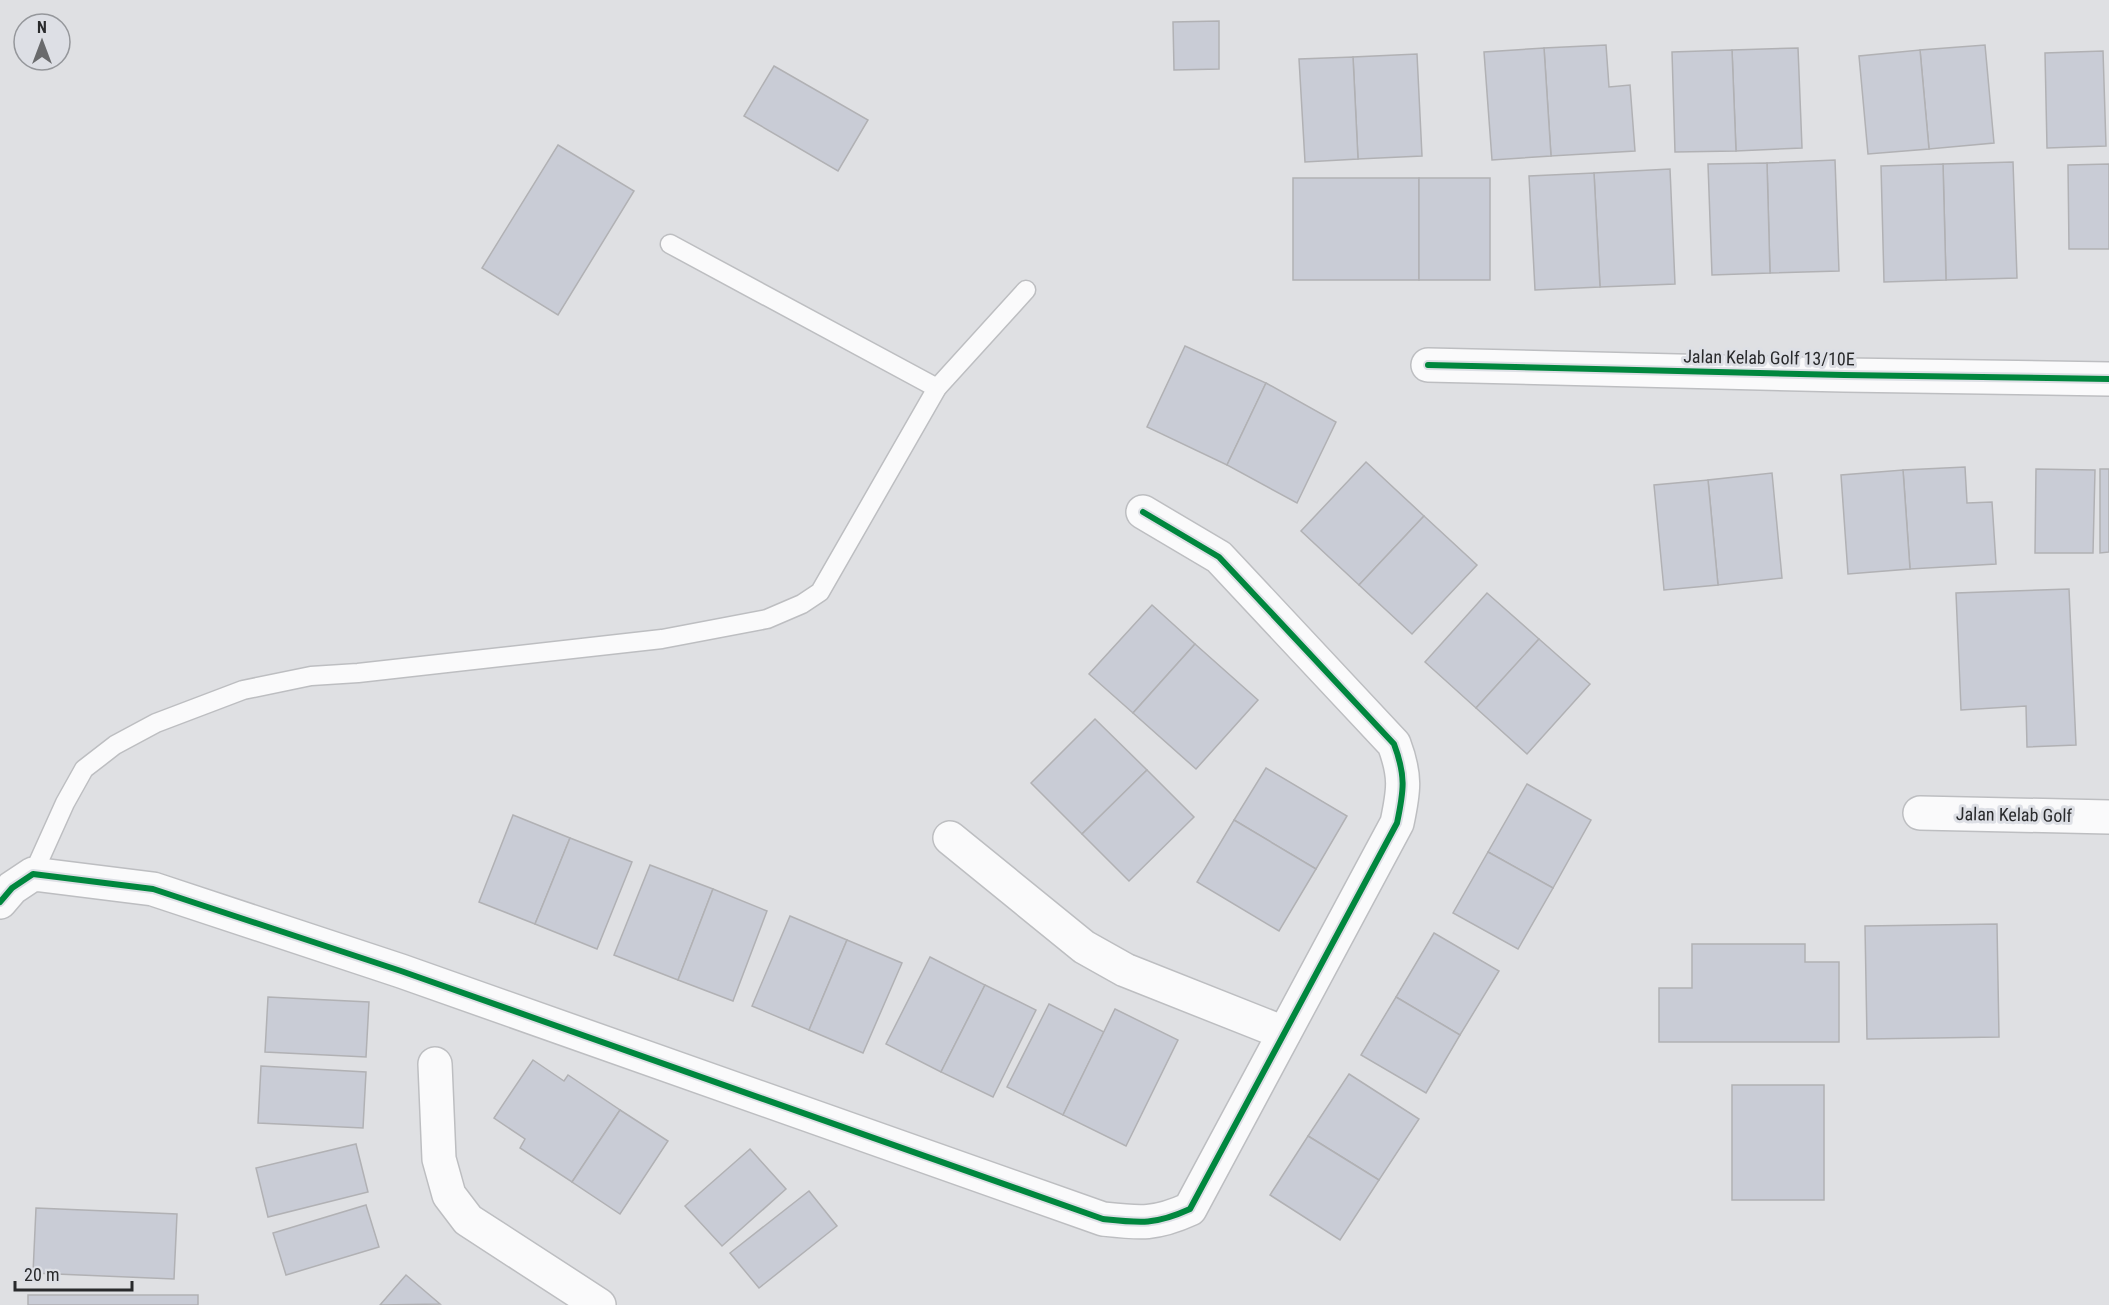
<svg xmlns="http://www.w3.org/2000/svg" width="2109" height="1305" viewBox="0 0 2109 1305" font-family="'Roboto Condensed',sans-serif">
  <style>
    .building { fill: #c9ccd6; stroke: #b1b1b4; stroke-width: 1.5 }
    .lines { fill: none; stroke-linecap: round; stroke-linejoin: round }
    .service-casing { stroke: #bdbec1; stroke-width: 21 }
    .minor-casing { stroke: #bdbec1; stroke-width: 36 }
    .service { stroke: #fafafb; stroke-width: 18 }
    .minor { stroke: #fafafb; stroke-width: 33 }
    .cycleway-casing { stroke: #dddfe5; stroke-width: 10 }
    .cycleway { stroke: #00873e; stroke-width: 6 }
    .labels { text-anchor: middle; stroke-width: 6; stroke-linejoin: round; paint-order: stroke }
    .street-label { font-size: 18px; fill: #292a2c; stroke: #dddfe5 }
  </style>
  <rect width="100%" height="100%" fill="#dfe0e3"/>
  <g class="building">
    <polygon points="1219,21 1219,69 1174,70 1173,22"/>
    <polygon points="1606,45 1609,87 1630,85 1635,151 1551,156 1544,48"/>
    <polygon points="1985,45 1994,143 1929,149 1920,50"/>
    <polygon points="1544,48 1551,156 1492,160 1484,52"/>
    <polygon points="1798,48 1802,148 1736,151 1732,50"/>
    <polygon points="1732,50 1736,151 1675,152 1672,52"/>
    <polygon points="1920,50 1929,149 1868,154 1859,56"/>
    <polygon points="2103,51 2106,146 2047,148 2045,53"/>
    <polygon points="1417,54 1422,156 1358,159 1353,57"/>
    <polygon points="1353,57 1358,159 1305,162 1299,59"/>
    <polygon points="774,66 868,120 838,171 744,116"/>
    <polygon points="558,145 634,191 558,315 482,268"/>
    <polygon points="1835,160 1839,271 1770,273 1767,163"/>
    <polygon points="2013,162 2017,278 1946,280 1943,164"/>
    <polygon points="1767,163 1770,273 1712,275 1708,164"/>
    <polygon points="1943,164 1946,280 1884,282 1881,166"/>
    <polygon points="2109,164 2109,249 2069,249 2068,165"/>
    <polygon points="1670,169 1675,284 1600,287 1594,173"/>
    <polygon points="1594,173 1600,287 1535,290 1529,176"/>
    <rect x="1293" y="178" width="126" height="102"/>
    <rect x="1419" y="178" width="71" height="102"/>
    <polygon points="1185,346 1266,383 1227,465 1147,427"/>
    <polygon points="1266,383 1336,422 1297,503 1227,465"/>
    <polygon points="1366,462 1424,516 1359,585 1301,531"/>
    <polygon points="1965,467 1967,503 1992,502 1996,564 1910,569 1903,470"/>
    <polygon points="2036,469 2095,470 2093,553 2035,553"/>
    <polygon points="2100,469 2109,469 2109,552 2100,553"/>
    <polygon points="1903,470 1910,569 1848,574 1841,475"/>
    <polygon points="1772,473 1782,578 1718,585 1708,480"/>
    <polygon points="1708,480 1718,585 1664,590 1654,485"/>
    <polygon points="1424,516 1477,565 1412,634 1359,585"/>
    <polygon points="2069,589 2076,745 2027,747 2026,706 1961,710 1956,593"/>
    <polygon points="1487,593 1539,639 1476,708 1425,662"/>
    <polygon points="1152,605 1195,644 1133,713 1089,674"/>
    <polygon points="1539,639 1590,684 1527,754 1476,708"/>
    <polygon points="1195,644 1258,700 1196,769 1133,713"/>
    <polygon points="1095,719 1147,770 1082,834 1031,783"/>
    <polygon points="1266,768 1347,816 1316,869 1234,820"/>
    <polygon points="1147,770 1194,817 1129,881 1082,834"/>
    <polygon points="1527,784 1591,820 1553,888 1488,852"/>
    <polygon points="513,815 570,838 535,924 479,902"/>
    <polygon points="1234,820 1316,869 1279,931 1197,882"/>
    <polygon points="570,838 632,862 597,949 535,924"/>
    <polygon points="1488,852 1553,888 1518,949 1453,913"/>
    <polygon points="650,865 713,889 678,980 614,955"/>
    <polygon points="713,889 767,911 733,1001 678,980"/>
    <polygon points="790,916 847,940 809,1030 752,1006"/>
    <polygon points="1997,924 1999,1037 1867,1039 1865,926"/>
    <polygon points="1434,933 1499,971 1460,1035 1396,997"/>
    <polygon points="847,940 902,963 863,1053 809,1030"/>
    <polygon points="1692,944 1805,944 1805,962 1839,962 1839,1042 1659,1042 1659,988 1692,988"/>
    <polygon points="930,957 985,985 941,1072 886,1044"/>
    <polygon points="985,985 1036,1010 993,1097 941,1072"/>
    <polygon points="268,997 369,1002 366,1057 265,1052"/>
    <polygon points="1396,997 1460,1035 1426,1093 1361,1055"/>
    <polygon points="1049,1004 1104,1032 1063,1115 1007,1087"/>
    <polygon points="1115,1009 1178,1040 1126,1146 1063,1115"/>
    <polygon points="533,1060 564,1081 568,1075 620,1110 572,1182 520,1148 525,1139 494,1118"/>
    <polygon points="261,1066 366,1072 363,1128 258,1123"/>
    <polygon points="1349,1074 1419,1119 1379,1180 1308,1136"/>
    <rect x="1732" y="1085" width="92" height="115"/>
    <polygon points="620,1110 668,1141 620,1214 572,1182"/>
    <polygon points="1308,1136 1379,1180 1340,1240 1270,1195"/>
    <polygon points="356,1144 368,1192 268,1217 256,1168"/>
    <polygon points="750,1149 786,1189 722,1246 685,1206"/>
    <polygon points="809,1191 837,1226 759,1288 730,1253"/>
    <polygon points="366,1205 379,1247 286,1275 273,1233"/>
    <polygon points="36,1208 177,1214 174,1279 33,1273"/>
    <polygon points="406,1275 440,1304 380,1305"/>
    <rect x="28" y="1295" width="170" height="10"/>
  </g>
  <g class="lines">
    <defs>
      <g id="service">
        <polyline points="670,244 937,388"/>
        <polyline points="33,874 65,803 84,769 115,745 156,723 243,690 311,676 358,673 662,639 767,619 802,604 820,592 937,388 1026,290"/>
      </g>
      <g id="minor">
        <polyline points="1428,365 1844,375 2109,379"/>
        <polyline points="1920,813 2109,817"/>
        <polyline points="950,838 1084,947 1125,970 1284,1033"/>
        <path d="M 0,902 L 12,888 L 33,874 L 153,889 L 401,971 L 1103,1219 C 1140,1223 1155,1225 1190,1209 L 1397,823 C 1404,790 1406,776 1394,744 L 1219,557 L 1143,512"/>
        <polyline points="435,1064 439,1159 449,1195 468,1220 599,1305"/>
      </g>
    </defs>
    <use href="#service" class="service-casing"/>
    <use href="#minor" class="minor-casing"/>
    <use href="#service" class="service"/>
    <use href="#minor" class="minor"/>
    <defs>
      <g id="cycleway">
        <polyline points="1428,365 1844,375 2109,379"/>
        <path d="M 0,902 L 12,888 L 33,874 L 153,889 L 401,971 L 1103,1219 C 1140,1223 1155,1225 1190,1209 L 1397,823 C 1404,790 1406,776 1394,744 L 1219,557 L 1143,512"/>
      </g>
    </defs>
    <use href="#cycleway" class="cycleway-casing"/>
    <use href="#cycleway" class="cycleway"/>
  </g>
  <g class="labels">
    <g class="street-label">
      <text transform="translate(1769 358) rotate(1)" y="6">Jalan Kelab Golf 13/10E</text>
      <text transform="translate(2014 815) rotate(1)" y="6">Jalan Kelab Golf</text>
    </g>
  </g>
  <g transform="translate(42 42)"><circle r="28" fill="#dddfe5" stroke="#95979b" stroke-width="1.5"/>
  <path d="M0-4.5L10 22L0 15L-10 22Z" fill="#696a6c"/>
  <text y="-9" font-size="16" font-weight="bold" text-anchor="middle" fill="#292a2c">N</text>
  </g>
  <path d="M15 1281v9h117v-9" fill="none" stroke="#292a2c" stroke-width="3"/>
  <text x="24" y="1281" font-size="18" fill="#292a2c" stroke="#dddfe5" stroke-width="4.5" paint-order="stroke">20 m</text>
</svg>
